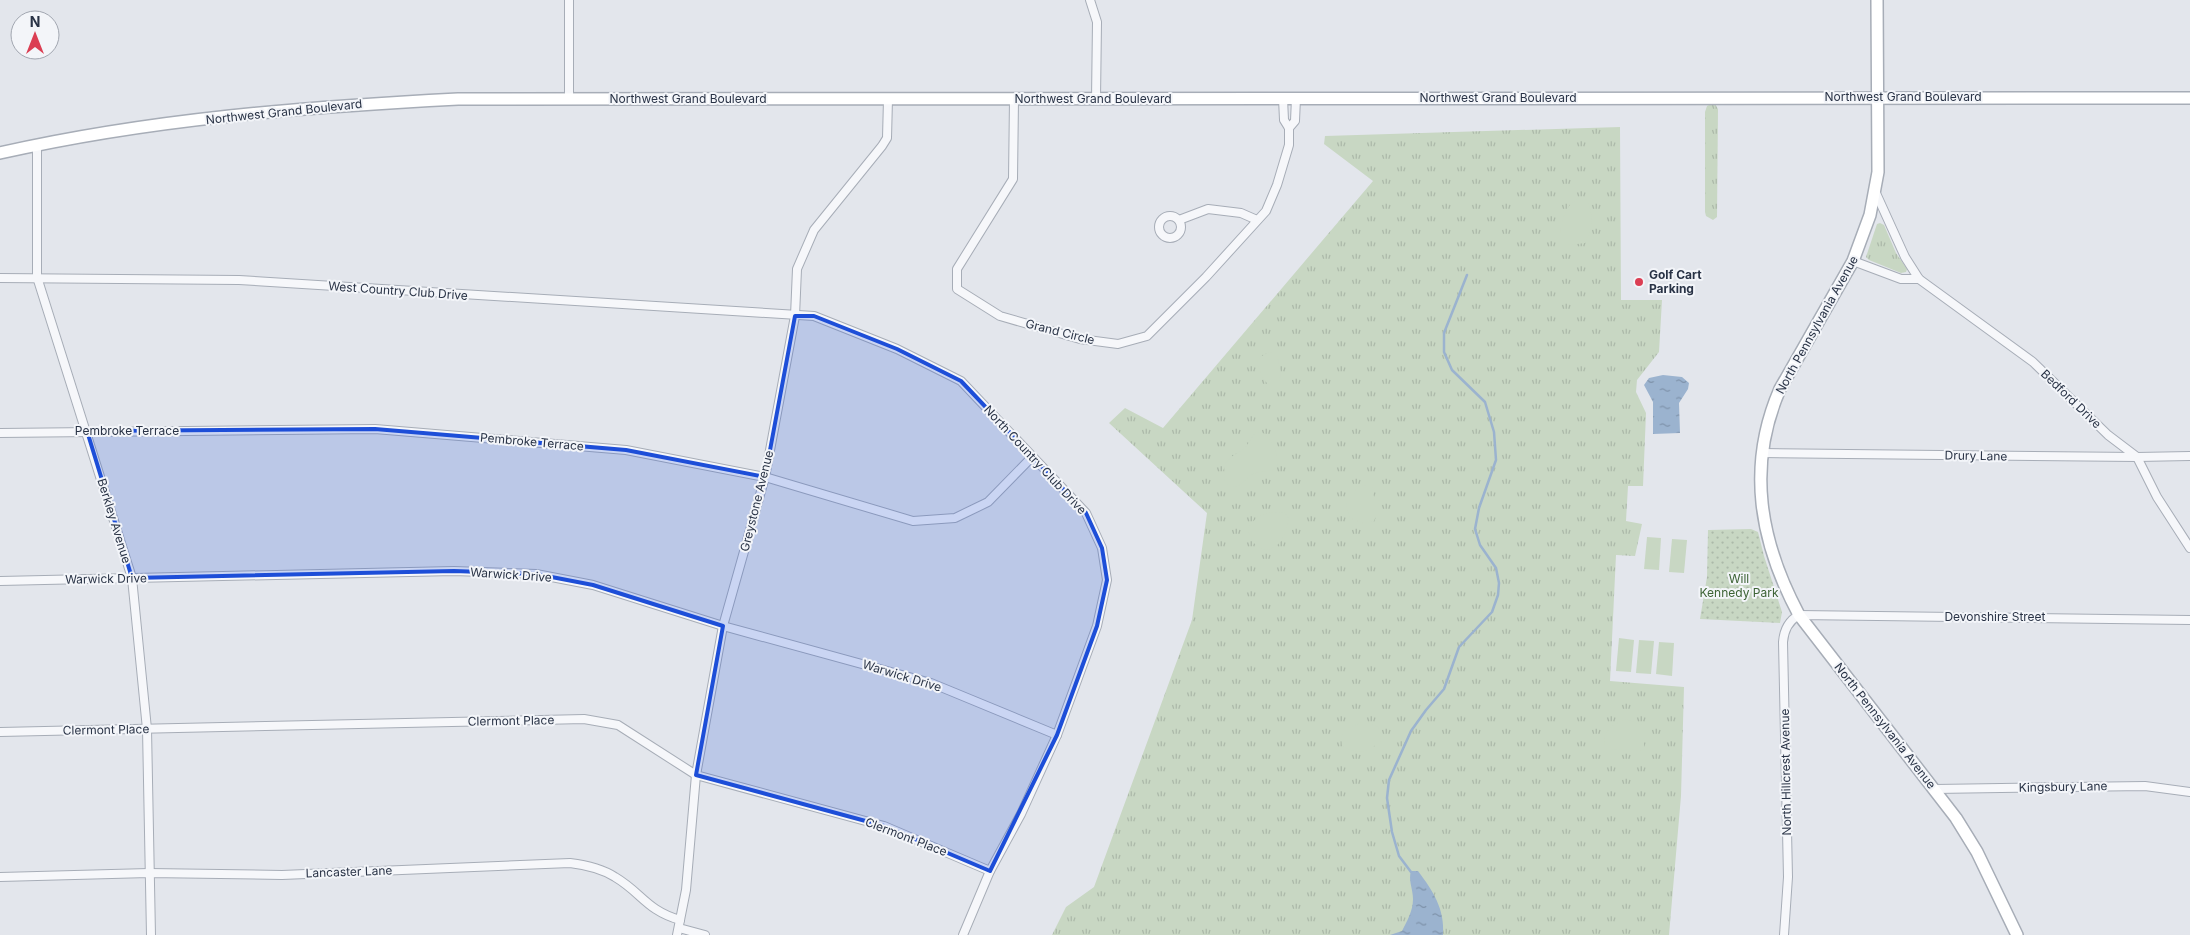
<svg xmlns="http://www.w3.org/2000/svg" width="2190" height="935" viewBox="0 0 2190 935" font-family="Inter,sans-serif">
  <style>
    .grass { fill: url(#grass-tufts) }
    .park { fill: url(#park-dots) }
    .pitch { fill: #c8d7c3 }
    .water { fill: url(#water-ripples) }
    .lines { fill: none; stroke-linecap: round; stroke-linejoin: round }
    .stream { stroke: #9bb3cf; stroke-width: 2.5 }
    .street-casing { stroke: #a7adb7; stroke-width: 10 }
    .secondary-casing { stroke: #a7adb7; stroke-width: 14 }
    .street { stroke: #f6f7fa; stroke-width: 8 }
    .secondary { stroke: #fff; stroke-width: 11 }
    .marked { fill: #1d4ed8; fill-opacity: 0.2; stroke: #1d4ed8; stroke-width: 4; stroke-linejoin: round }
    .poi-dot { fill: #db3e53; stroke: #f3f5f9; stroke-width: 2 }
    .labels { text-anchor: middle; stroke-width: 4; stroke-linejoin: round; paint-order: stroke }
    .street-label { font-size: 12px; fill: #293346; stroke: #f3f5f9 }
    .poi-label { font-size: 12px; font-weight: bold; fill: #293346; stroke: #f3f5f9; text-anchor: start }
    .park-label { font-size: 12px; fill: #3d6335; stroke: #f3f5f9 }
  </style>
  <defs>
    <pattern id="grass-tufts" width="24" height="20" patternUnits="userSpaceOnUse" patternTransform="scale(1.25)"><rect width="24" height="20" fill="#c8d7c3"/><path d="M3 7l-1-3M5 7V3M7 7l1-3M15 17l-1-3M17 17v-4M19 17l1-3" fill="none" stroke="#acb9a9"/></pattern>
    <pattern id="park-dots" width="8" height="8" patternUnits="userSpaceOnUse" patternTransform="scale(1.25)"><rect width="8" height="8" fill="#c8d7c3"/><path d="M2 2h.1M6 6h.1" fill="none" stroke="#acb9a9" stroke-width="1.8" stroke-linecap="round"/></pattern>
    <pattern id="water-ripples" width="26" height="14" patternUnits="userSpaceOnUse" patternTransform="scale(1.25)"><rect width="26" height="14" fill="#9bb3cf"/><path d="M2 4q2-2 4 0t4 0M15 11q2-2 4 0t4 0" fill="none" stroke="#7e92aa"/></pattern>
  </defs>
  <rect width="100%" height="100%" fill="#e3e6ec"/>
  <g class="grass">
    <polygon points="1711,104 1715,104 1718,109 1717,217 1713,220 1706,216 1705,212 1705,112 1707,106"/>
    <polygon points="1620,127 1621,300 1662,300 1659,352 1637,380 1636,392 1646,413 1643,486 1628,486 1626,521 1642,524 1635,556 1616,555 1610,681 1684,687 1681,796 1669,935 1052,935 1066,907 1094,887 1192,620 1207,513 1109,423 1125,408 1163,428 1373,181 1324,144 1325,136"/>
    <polygon points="1880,223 1884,225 1896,253 1907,269 1906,272 1901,273 1869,260 1866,257 1877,224"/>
  </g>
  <polygon class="park" points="1751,529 1758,532 1764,556 1782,612 1780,623 1700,619 1707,577 1708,530"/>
  <g class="pitch">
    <path d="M 1579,198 L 1586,198 C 1594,214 1593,228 1585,243 L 1569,245 L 1560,232 C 1563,218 1565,205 1579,198 Z"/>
    <path d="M 1269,352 L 1277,355 L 1281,373 L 1279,382 L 1270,385 C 1263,382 1259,369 1257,362 L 1260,357 Z"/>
    <path d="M 1261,432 C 1271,436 1280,457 1277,467 C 1270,474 1262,470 1253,474 C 1245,477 1242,488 1232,487 C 1229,486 1227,484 1225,482 L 1224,465 L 1231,457 L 1245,448 L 1255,433 Z"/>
    <polygon points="1368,485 1372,487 1374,497 1382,503 1374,521 1365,524 1350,518 1346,504 1355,493 1356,487"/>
    <path d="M 1272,512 L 1285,513 L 1289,519 C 1287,526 1285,536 1281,541 C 1267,559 1250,546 1248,528 L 1257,517 Z"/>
    <polygon points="1647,537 1661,538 1659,570 1644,569"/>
    <polygon points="1672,539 1687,540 1684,573 1669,572"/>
    <polygon points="1619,638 1634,640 1631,672 1616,671"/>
    <polygon points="1639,640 1654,641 1651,674 1636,673"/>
    <polygon points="1659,642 1674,643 1672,676 1656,674"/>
    <path d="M 1625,719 L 1642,725 L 1644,729 L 1644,749 C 1632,754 1620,748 1607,749 C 1598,734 1612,725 1625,719 Z"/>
    <path d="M 1365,721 L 1378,727 L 1381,734 L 1380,742 C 1365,753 1359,755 1342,746 L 1341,737 L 1346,729 Z"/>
  </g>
  <g class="water">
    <polygon points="1663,375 1682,377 1689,383 1688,389 1679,403 1680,433 1653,434 1653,402 1644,385 1649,378"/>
    <path d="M 1411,871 L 1418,871 C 1433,891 1445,909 1443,935 L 1390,935 L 1402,931 C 1407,921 1413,911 1413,899 C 1413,889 1408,880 1411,871 Z"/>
  </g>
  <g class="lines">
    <polyline class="stream" points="1411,872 1399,856 1392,832 1387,798 1389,780 1411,731 1426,710 1444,689 1459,647 1492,612 1498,595 1499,583 1496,568 1480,545 1475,529 1479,508 1496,460 1494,432 1485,402 1452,370 1444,352 1444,333 1467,275"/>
    <defs>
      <g id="street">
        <polyline points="569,0 569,98"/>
        <polyline points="1090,0 1097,22 1096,99"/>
        <polyline points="1014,99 1013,179 957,269 957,289 1000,316 1080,339 1118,344 1147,336 1206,277 1266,211 1277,185 1289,145 1289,128 1284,120 1283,98"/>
        <polyline points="1289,128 1295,121 1296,98"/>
        <polyline points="37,145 37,277 132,578 147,729 151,935"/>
        <polyline points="1875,191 1905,257 1919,279 2033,362 2108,435 2137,457 2157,497 2190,548"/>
        <circle cx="1170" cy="227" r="11"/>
        <polyline points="1179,220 1208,209 1241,213 1257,220"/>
        <polyline points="1853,261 1901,279 1919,279"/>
        <polyline points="0,278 239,280 814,316 897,349 961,381 1086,513 1102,548 1107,580 1097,626 1057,735 1021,814 990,871 963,935"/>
        <polyline points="0,433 375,429 626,450 765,477 913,521 955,518 988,502 1032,457"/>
        <polyline points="1762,453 2137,457 2190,456"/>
        <polyline points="0,581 454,571 536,574 593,585 723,626 931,683 1057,735"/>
        <polyline points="0,732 584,719 618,725 696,775 884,826 990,871"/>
        <polyline points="1935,789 2145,786 2190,792"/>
        <path d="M 0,877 L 149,873 L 282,875 L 570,863 C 586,865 601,868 615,877 C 642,893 646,910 680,920"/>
        <polyline points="679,928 705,935"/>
        <polyline points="677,935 686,890 696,775 723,626 765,477 795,316 797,269 814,230 882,146 887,138 888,99"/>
        <path d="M 1784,935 L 1788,877 L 1783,642 C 1784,630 1788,621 1799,615 L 2190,620"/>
      </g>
      <g id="secondary">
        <path d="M 1877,0 L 1878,172 L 1870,215 L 1853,261 L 1780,389 C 1746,467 1760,542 1799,615 L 1956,818 L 1977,852 L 2017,935"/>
        <path d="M 0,153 C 150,119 304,107 458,99 L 2190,98"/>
      </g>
    </defs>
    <use href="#street" class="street-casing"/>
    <use href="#secondary" class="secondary-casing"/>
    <use href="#street" class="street"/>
    <use href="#secondary" class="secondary"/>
  </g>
  <path class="marked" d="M 795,316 L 814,316 L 897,349 L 961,381 L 1086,513 L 1102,548 L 1107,580 L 1097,626 L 1057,735 L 990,871 L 884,826 L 696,775 L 723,626 L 593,585 L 536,574 L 454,571 L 132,578 L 87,431 L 375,429 L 626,450 L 765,477 Z"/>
  <circle class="poi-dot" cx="1639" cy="282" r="5"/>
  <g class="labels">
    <g class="street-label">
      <text x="1903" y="101">Northwest Grand Boulevard</text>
      <text x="1498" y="102">Northwest Grand Boulevard</text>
      <text x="688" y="103">Northwest Grand Boulevard</text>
      <text x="1093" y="103">Northwest Grand Boulevard</text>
      <text transform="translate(284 112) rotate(-6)" y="4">Northwest Grand Boulevard</text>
      <text transform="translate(398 291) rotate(4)" y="4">West Country Club Drive</text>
      <text transform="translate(1817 325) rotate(-61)" y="4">North Pennsylvania Avenue</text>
      <text transform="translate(1060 332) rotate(14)" y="4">Grand Circle</text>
      <text transform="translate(2071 399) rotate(44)" y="4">Bedford Drive</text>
      <text x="127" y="435">Pembroke Terrace</text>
      <text transform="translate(532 442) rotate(5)" y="4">Pembroke Terrace</text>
      <text transform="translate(1976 456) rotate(1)" y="4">Drury Lane</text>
      <text transform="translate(1035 460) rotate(47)" y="4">North Country Club Drive</text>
      <text transform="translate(757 501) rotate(-76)" y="4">Greystone Avenue</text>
      <text transform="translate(114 521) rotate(73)" y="4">Berkley Avenue</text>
      <text transform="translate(511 575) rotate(4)" y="4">Warwick Drive</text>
      <text transform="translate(106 579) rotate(-1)" y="4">Warwick Drive</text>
      <text x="1995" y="621">Devonshire Street</text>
      <text transform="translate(902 676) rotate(17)" y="4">Warwick Drive</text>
      <text transform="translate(511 721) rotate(-1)" y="4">Clermont Place</text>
      <text transform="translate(1885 726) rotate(52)" y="4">North Pennsylvania Avenue</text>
      <text transform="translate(106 730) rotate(-1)" y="4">Clermont Place</text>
      <text transform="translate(1786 772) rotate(-91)" y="4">North Hillcrest Avenue</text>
      <text transform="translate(2063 787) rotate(-1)" y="4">Kingsbury Lane</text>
      <text transform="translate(906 837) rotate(21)" y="4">Clermont Place</text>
      <text transform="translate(349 872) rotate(-2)" y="4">Lancaster Lane</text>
    </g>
    <g class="poi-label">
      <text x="1649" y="279">Golf Cart<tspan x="1649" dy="14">Parking</tspan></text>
    </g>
    <g class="park-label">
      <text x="1739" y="583">Will<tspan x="1739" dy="14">Kennedy Park</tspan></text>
    </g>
  </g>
  <g transform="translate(35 35)"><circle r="24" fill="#f3f5f9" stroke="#a2a7b1"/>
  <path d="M0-4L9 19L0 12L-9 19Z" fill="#db3e53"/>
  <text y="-8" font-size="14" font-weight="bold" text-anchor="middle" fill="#293346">N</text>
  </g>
</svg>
